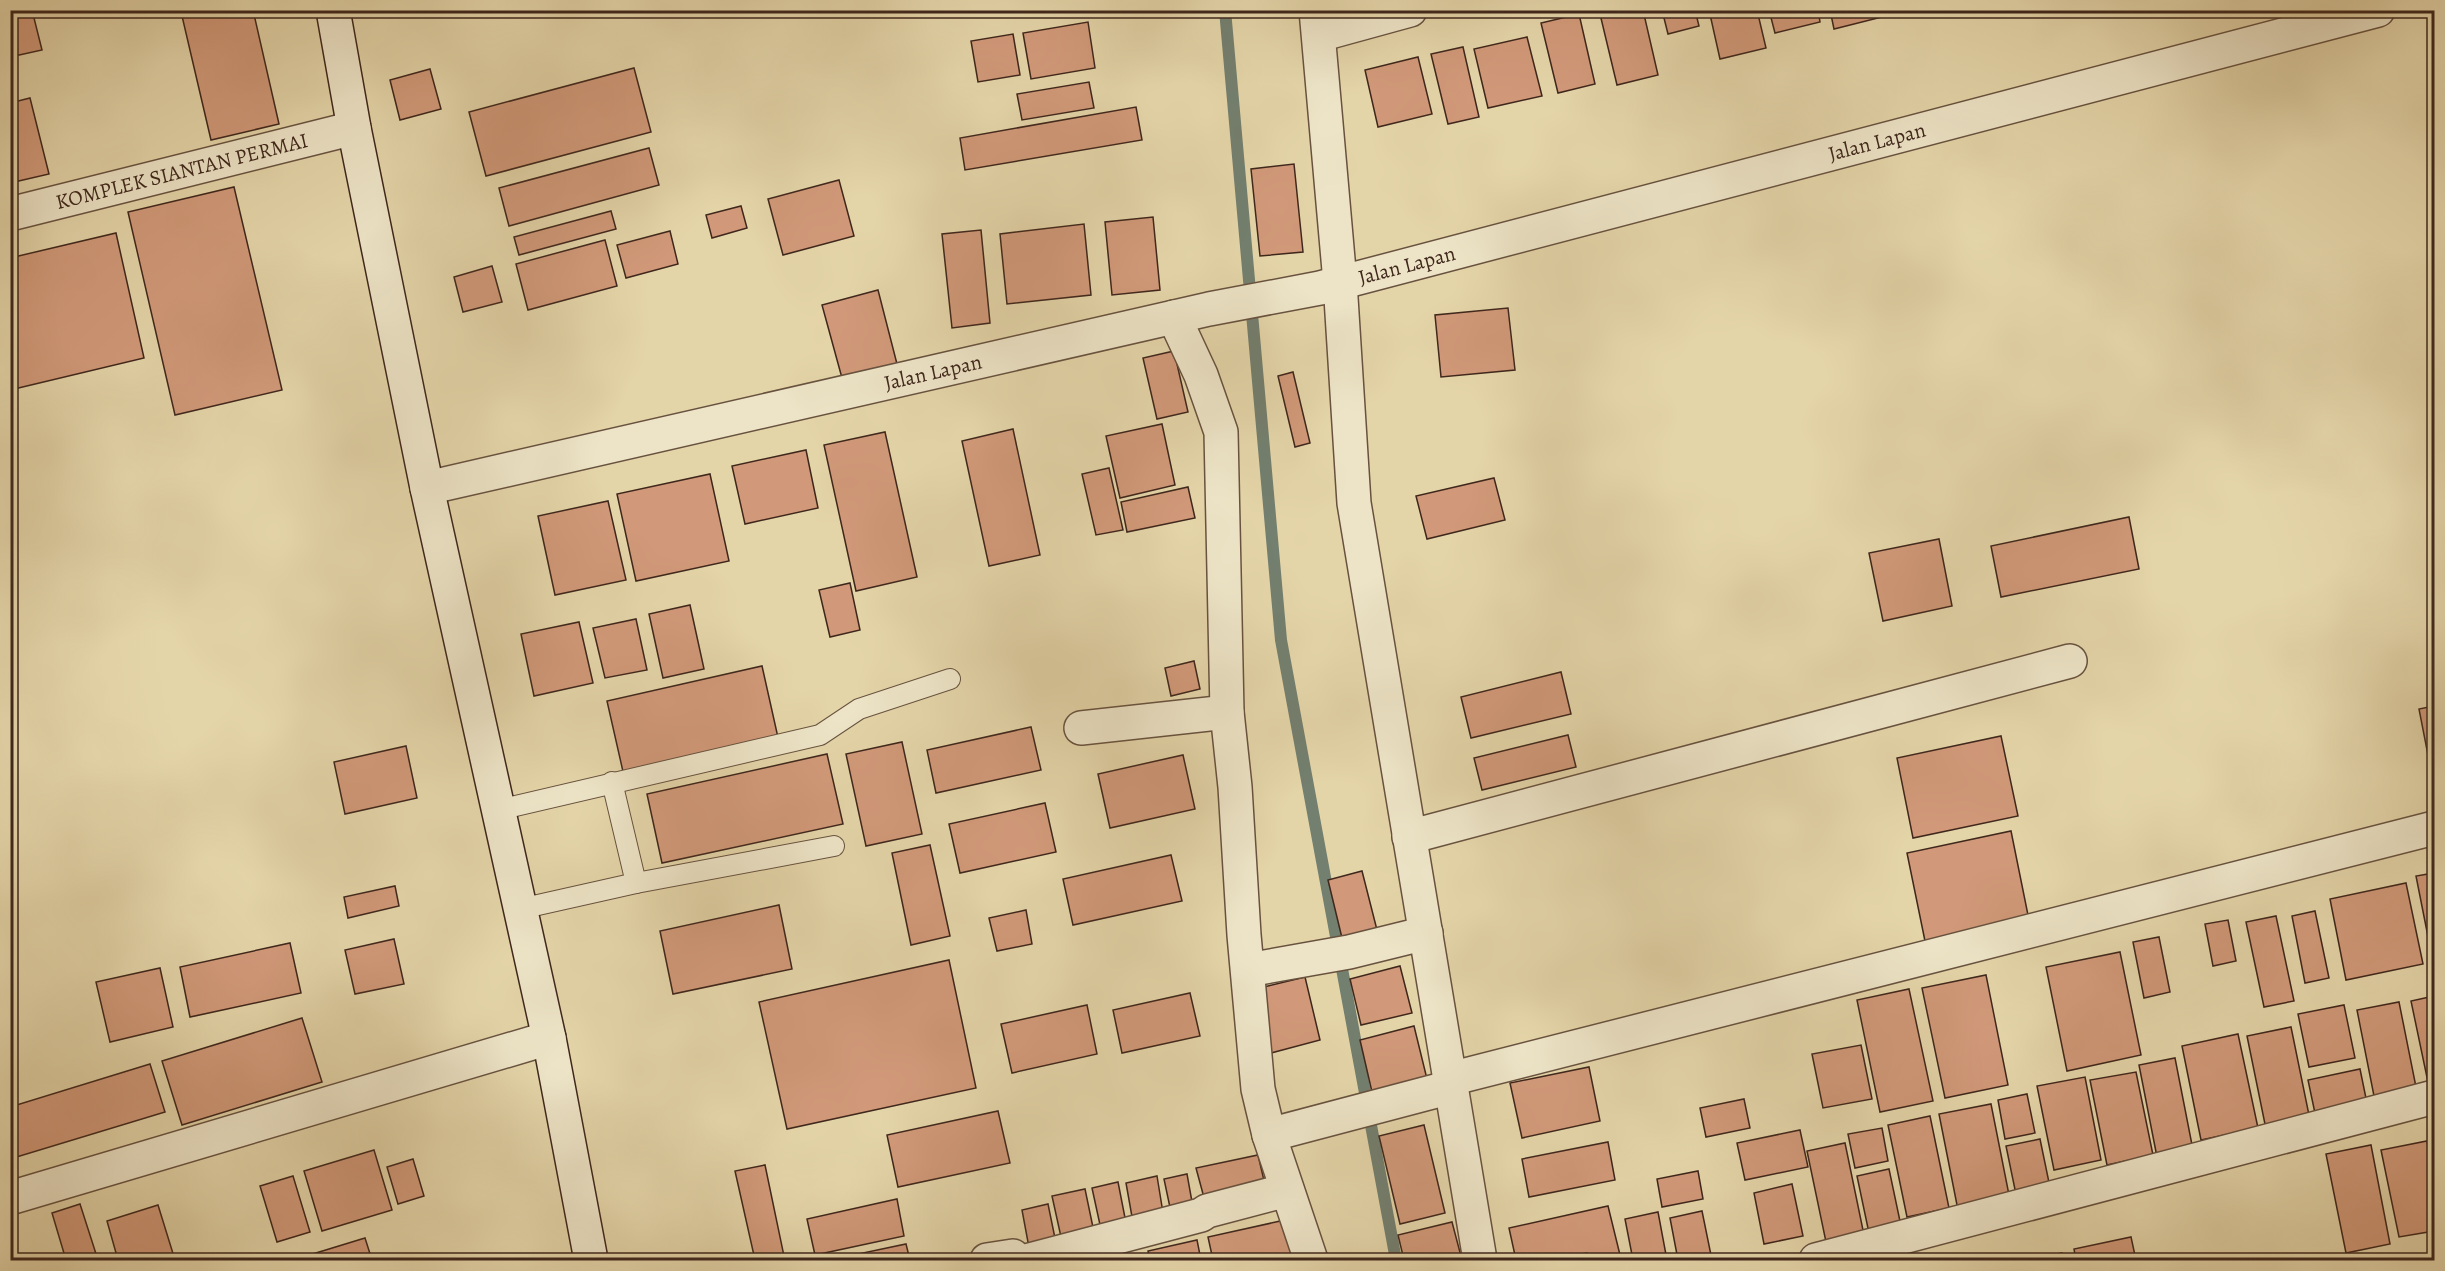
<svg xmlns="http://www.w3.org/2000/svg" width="2445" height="1271" viewBox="0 0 2445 1271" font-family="Alegreya,serif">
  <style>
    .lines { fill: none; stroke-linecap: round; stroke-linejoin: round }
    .stream { stroke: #737f6f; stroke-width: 12 }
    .building { fill: #d19979; stroke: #3f271c; stroke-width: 1.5 }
    .lane-casing { stroke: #68523f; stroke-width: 22 }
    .street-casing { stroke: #68523f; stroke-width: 36 }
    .secondary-casing { stroke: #3f271c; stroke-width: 36 }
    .lane { stroke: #ede4c7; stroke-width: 20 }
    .street { stroke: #ede4c7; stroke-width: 33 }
    .secondary { stroke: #ede4c7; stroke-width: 33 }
    .labels { text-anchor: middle; stroke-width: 4.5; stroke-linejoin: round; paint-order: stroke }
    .street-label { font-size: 21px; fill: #3f271c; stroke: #ede4c7 }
  </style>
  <rect width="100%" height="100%" fill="#e4d5a9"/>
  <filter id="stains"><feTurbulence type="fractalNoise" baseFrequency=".00333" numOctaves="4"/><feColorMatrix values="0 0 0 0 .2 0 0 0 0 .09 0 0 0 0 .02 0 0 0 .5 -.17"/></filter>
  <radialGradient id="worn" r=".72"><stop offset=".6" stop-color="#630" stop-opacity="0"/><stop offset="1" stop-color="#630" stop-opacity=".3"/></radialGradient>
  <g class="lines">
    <polyline class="stream" points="1225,10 1281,640 1396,1260"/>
  </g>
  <g class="building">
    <polygon points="10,10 32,10 42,50 10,57"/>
    <polygon points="206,10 253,10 279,124 211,140 182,16"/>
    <polygon points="1617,10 1643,10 1658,75 1617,85 1600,14"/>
    <polygon points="1662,10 1695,10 1699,26 1668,34"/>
    <polygon points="1709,10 1757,10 1766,48 1720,59"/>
    <polygon points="1769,10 1818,10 1820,22 1775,33"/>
    <polygon points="1830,10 1881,10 1882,17 1834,29"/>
    <polygon points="1579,14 1595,84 1558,93 1541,23"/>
    <polygon points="1088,22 1095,68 1031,79 1023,33"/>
    <polygon points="1013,34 1020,75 978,82 971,41"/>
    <polygon points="1527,37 1542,96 1488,108 1474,49"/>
    <polygon points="1463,47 1479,117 1448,124 1431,54"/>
    <polygon points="1418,57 1432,114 1378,127 1365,70"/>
    <polygon points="634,68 651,132 486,176 469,112"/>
    <polygon points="430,69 441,109 400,120 390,80"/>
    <polygon points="1089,82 1094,108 1022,120 1017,94"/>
    <polygon points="30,98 49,174 10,183 10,103"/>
    <polygon points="1136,107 1142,140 965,170 960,138"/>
    <polygon points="649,148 659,185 509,226 499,188"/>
    <polygon points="1294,164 1303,252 1260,256 1251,169"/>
    <polygon points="839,180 854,236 783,255 768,199"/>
    <polygon points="234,187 282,390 175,415 128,212"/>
    <polygon points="741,206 747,228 712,238 706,215"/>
    <polygon points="611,211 616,229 519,255 514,237"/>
    <polygon points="1153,217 1160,290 1112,295 1105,222"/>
    <polygon points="1084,224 1091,295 1007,304 1000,234"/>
    <polygon points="981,230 990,323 952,328 942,234"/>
    <polygon points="670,231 678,264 626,278 617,245"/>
    <polygon points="116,233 144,358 10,390 10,258"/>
    <polygon points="605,240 617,286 528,310 516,264"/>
    <polygon points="492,266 502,302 463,312 454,277"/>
    <polygon points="878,290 897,364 842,378 822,305"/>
    <polygon points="1508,308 1515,370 1441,377 1435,315"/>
    <polygon points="1174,351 1188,412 1157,419 1143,358"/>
    <polygon points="1293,372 1310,443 1295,447 1278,376"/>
    <polygon points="1162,424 1175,485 1120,498 1106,436"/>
    <polygon points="1013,429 1040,555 989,566 962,441"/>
    <polygon points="885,432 917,577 856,591 824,445"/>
    <polygon points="806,450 818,508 745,524 732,466"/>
    <polygon points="1109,468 1123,530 1096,535 1082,474"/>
    <polygon points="710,474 729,561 636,581 617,494"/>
    <polygon points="1494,478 1505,520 1427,539 1416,496"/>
    <polygon points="1188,487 1195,518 1127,532 1121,502"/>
    <polygon points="608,501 626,580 555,595 538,516"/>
    <polygon points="2129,517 2139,569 2001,597 1991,546"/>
    <polygon points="1939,539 1952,606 1883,621 1869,553"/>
    <polygon points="850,583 860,630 830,637 819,590"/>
    <polygon points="690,605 704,669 663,678 649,614"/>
    <polygon points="636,619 647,670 605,678 593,628"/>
    <polygon points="579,622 593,683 534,696 521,634"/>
    <polygon points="1194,661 1200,689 1171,696 1165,668"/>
    <polygon points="762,666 779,742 624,776 607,701"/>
    <polygon points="1561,672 1571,714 1471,738 1461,697"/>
    <polygon points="2434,706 2434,786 2419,709"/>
    <polygon points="1031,727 1041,770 936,793 927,750"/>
    <polygon points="1568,735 1576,767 1482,790 1474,758"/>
    <polygon points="2001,736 2018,816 1913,838 1897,758"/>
    <polygon points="902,742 922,834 866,846 846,754"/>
    <polygon points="406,746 417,798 345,814 334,762"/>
    <polygon points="827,754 843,824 662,863 647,794"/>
    <polygon points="1183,755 1195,809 1110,828 1098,774"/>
    <polygon points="1045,803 1056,852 960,873 949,824"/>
    <polygon points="2011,831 2029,920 1925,941 1907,853"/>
    <polygon points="930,845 950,936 911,945 892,853"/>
    <polygon points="1171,855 1182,901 1073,925 1063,879"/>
    <polygon points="1362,871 1377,930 1342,938 1328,880"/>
    <polygon points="2434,873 2434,967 2416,876"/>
    <polygon points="2406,883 2423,964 2346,980 2330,899"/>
    <polygon points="395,886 399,906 348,918 344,897"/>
    <polygon points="779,905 792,969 673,994 660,931"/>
    <polygon points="1026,910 1032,944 997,951 989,918"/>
    <polygon points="2315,911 2329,978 2305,983 2292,916"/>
    <polygon points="2276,916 2294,1001 2264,1007 2246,922"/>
    <polygon points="2228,920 2236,961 2213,966 2205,924"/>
    <polygon points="2159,937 2170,992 2144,998 2133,942"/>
    <polygon points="394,939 404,984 355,994 345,950"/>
    <polygon points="290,943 301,993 190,1017 180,967"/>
    <polygon points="2120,952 2141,1055 2067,1071 2046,967"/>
    <polygon points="949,960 976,1088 787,1129 759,1002"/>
    <polygon points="1400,966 1412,1013 1361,1025 1350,979"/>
    <polygon points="160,968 173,1027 110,1042 96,982"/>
    <polygon points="1986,975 2008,1085 1945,1098 1922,988"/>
    <polygon points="1305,977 1320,1040 1271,1053 1256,989"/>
    <polygon points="1909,989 1933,1101 1880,1112 1857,1000"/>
    <polygon points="1190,993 1200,1036 1122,1053 1113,1010"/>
    <polygon points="2434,996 2434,1086 2429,1087 2411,1001"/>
    <polygon points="2399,1002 2417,1092 2375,1101 2357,1010"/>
    <polygon points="1087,1005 1097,1054 1012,1073 1001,1024"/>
    <polygon points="2344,1005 2355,1058 2309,1067 2298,1014"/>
    <polygon points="302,1018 322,1082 182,1125 162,1061"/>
    <polygon points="1414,1026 1427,1079 1372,1092 1360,1040"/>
    <polygon points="2291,1027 2310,1120 2266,1129 2247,1036"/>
    <polygon points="2238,1034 2258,1128 2201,1140 2182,1046"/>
    <polygon points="1861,1045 1872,1099 1823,1108 1812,1054"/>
    <polygon points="2175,1058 2193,1150 2157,1157 2139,1065"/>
    <polygon points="150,1064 165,1112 10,1159 10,1107"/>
    <polygon points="1589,1067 1600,1121 1522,1138 1510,1083"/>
    <polygon points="2360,1069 2368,1108 2316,1118 2308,1080"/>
    <polygon points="2136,1072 2153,1155 2107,1165 2090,1080"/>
    <polygon points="2085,1077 2101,1160 2054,1170 2037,1086"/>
    <polygon points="2027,1094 2035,1133 2005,1139 1998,1100"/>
    <polygon points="1744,1099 1750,1128 1706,1137 1700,1108"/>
    <polygon points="1991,1104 2010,1200 1958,1210 1939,1114"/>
    <polygon points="998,1111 1010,1163 898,1187 887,1135"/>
    <polygon points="1930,1116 1949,1208 1907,1217 1888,1125"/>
    <polygon points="1424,1125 1445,1213 1400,1224 1379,1136"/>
    <polygon points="1882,1128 1888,1161 1855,1168 1848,1134"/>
    <polygon points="1800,1130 1808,1167 1745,1180 1737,1143"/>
    <polygon points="2040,1139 2052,1197 2018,1204 2006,1146"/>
    <polygon points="2427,1141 2434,1178 2434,1231 2399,1237 2381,1150"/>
    <polygon points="1608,1142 1615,1180 1529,1197 1522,1159"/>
    <polygon points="1845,1143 1864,1235 1826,1242 1807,1151"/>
    <polygon points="2371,1145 2390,1244 2346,1253 2326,1154"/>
    <polygon points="374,1150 392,1210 322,1231 304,1171"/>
    <polygon points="1258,1155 1266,1189 1206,1205 1196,1168"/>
    <polygon points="413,1159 424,1196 398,1204 387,1167"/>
    <polygon points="765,1165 784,1256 755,1260 735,1171"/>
    <polygon points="1889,1169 1901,1226 1869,1233 1857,1176"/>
    <polygon points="1698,1171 1703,1199 1662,1207 1657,1179"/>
    <polygon points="1187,1174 1194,1213 1172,1217 1164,1179"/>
    <polygon points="293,1176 310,1232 277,1242 260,1186"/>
    <polygon points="1157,1176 1164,1219 1134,1228 1126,1183"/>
    <polygon points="1118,1182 1127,1228 1102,1234 1092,1188"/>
    <polygon points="1792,1184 1803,1236 1764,1244 1754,1193"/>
    <polygon points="1085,1189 1095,1237 1063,1246 1052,1196"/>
    <polygon points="897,1199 904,1236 815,1255 807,1219"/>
    <polygon points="80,1204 98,1260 66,1260 52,1213"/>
    <polygon points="1048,1204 1057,1248 1030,1253 1022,1210"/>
    <polygon points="158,1205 175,1260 118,1260 107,1221"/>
    <polygon points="1608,1206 1620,1255 1591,1260 1587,1253 1551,1260 1516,1260 1509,1228"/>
    <polygon points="1702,1211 1712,1260 1678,1260 1670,1218"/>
    <polygon points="1658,1212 1667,1260 1633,1260 1625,1219"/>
    <polygon points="1285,1220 1293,1260 1213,1260 1208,1237"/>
    <polygon points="1452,1222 1462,1260 1404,1260 1398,1235"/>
    <polygon points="2131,1237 2136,1260 2076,1260 2074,1249"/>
    <polygon points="365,1238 372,1260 293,1260"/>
    <polygon points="1197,1240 1201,1260 1150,1260 1148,1251"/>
    <polygon points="906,1244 910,1260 859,1260 858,1254"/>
    <polygon points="2062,1253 2063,1260 2027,1260"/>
    <polygon points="1137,1255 1139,1260 1116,1260"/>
  </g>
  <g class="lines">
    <defs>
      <g id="lane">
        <polyline points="612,782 636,883"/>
        <polyline points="498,810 820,735 859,709 950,679"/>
        <polyline points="520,909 636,883 834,846"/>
      </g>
      <g id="street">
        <polyline points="1316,10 1340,282 1354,503 1480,1260"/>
        <polyline points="1319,35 1410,10"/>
        <path id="s1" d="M 10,214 L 354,128"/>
        <polyline points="1174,317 1201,375 1221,432 1227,712 1235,787 1244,935 1258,1089 1269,1135 1311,1260"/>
        <path id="s2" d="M 427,488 L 1209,309 L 1320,288 L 2378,10"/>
        <polyline points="1081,728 1227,712"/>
        <polyline points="1409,837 2070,661"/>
        <polyline points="1248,970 1349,952 1426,933"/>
        <polyline points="1450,1079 2434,828"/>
        <polyline points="1269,1135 1451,1087"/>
        <polyline points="10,1198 549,1038"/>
        <polyline points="987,1260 1013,1256"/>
        <polyline points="1030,1260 1201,1215 1207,1211 1287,1190"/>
        <polyline points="1816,1260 2434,1097"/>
      </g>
      <polyline id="secondary" points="333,10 354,128 427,488 549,1038 591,1260"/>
    </defs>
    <use href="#lane" class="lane-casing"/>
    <use href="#street" class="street-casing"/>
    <use href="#secondary" class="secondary-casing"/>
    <use href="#lane" class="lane"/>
    <use href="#street" class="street"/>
    <use href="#secondary" class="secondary"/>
  </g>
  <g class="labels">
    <g class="street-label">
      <text dy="7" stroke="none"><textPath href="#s2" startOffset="1491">Jalan Lapan</textPath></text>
      <text dy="7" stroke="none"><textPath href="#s1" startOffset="177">KOMPLEK SIANTAN PERMAI</textPath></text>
      <text dy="7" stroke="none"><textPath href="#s2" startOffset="1005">Jalan Lapan</textPath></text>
      <text dy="7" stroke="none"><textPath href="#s2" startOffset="519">Jalan Lapan</textPath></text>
    </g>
  </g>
  <rect width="2445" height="1271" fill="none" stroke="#e4d5a9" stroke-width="36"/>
  <rect x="12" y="12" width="2421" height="1247" fill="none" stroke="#3f271c" stroke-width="3"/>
  <rect x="18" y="18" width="2409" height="1235" fill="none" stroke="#3f271c" stroke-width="1.5"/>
  <rect width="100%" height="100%" filter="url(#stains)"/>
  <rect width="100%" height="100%" fill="url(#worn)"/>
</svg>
